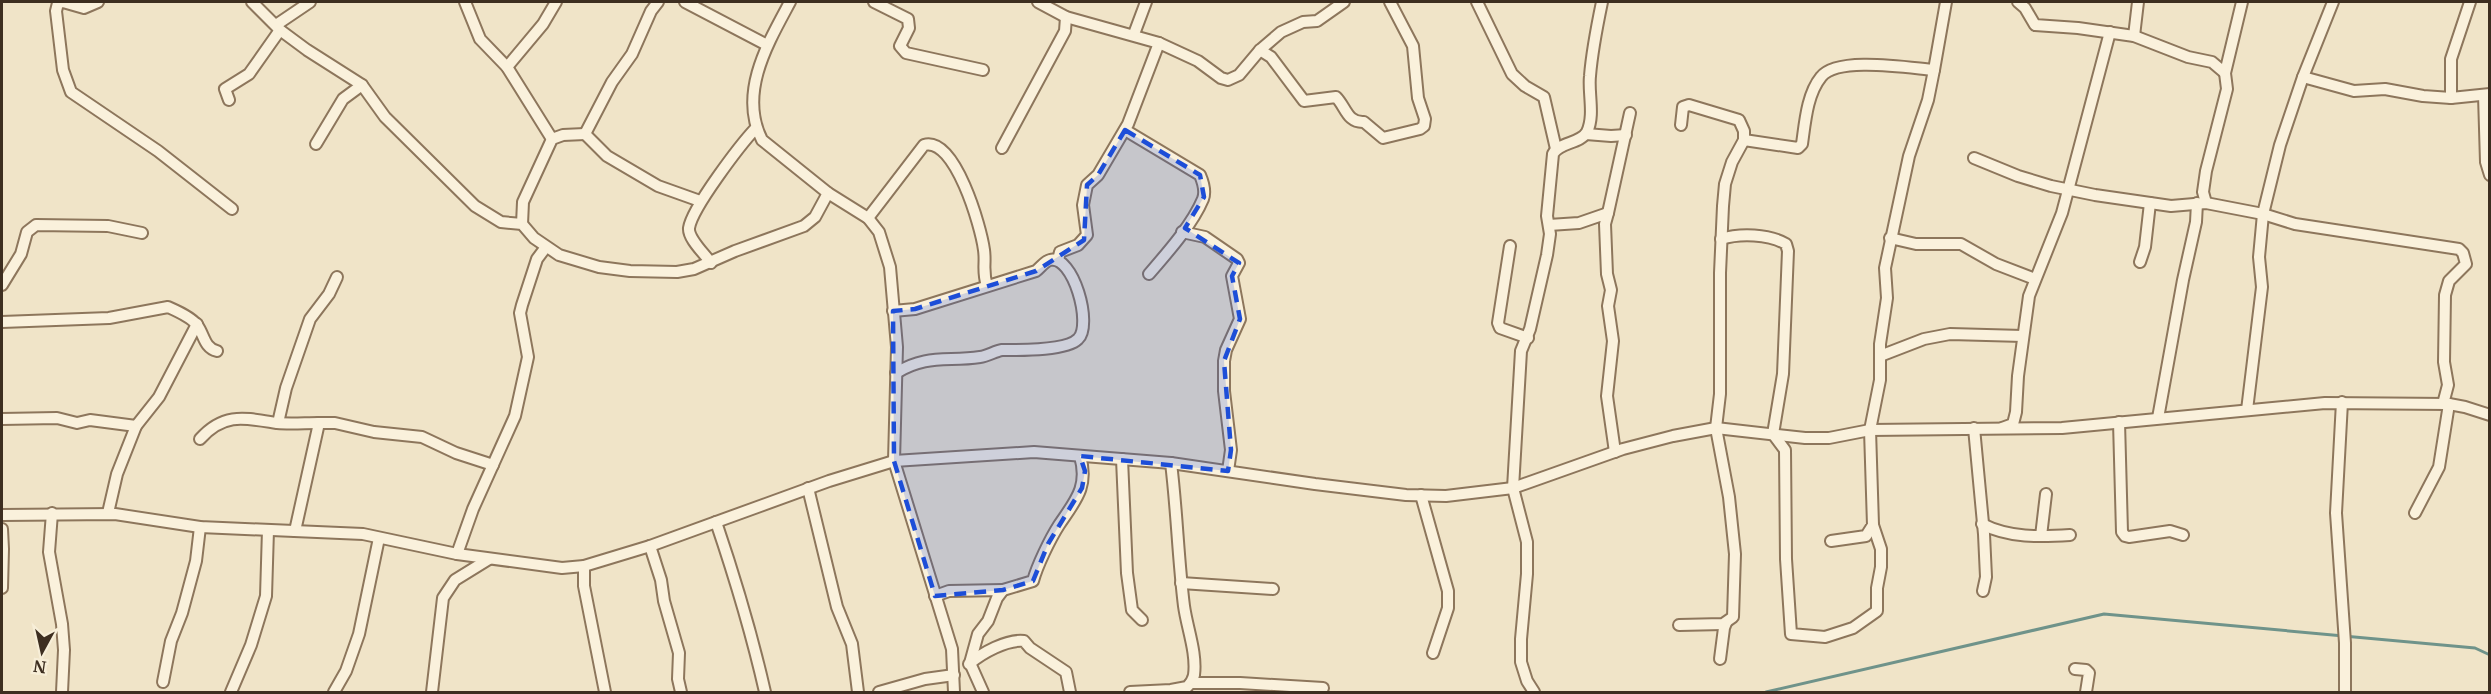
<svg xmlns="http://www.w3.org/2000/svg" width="2491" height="694" viewBox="0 0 2491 694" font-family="Merriweather,serif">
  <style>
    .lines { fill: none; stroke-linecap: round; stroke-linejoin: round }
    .stream { stroke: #6f938a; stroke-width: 3 }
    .minor-casing { stroke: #8d765c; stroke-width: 14 }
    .minor { stroke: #faf1dc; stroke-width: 10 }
    .marked { fill: #1d4ed8; fill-opacity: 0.2; stroke: #1d4ed8; stroke-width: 4.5; stroke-dasharray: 12 8; stroke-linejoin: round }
  </style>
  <rect width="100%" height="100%" fill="#f0e4c8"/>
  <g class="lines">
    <polyline class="stream" points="1766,692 2104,614 2475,648 2490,655"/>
    <defs>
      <g id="minor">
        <polyline points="63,2 58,3 56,11 63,70 71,92 158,151 232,209"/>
        <polyline points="63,2 84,8 98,2"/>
        <polyline points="252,2 280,30 307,50 362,85 385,117 475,206 501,222 522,224 534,238 559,255 599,267 630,271 677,272 694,269 735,251 804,226 815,217 828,193"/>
        <polyline points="465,2 480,39 507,67 552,139"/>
        <polyline points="685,2 767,45"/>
        <path d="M 790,2 C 768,43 738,93 762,140 L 828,193 L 868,218 L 879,232 L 890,267 L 897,347 L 894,461 L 952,649 L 954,692"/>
        <polyline points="874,2 908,19 909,28 900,46 906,53 983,70"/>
        <polyline points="1038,2 1066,17 1159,43 1198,61 1221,78 1228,80 1239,75 1260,50 1281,32 1303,22 1317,21 1344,2"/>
        <polyline points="1477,2 1512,74 1525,86 1544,97 1556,149"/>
        <polyline points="2018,2 2025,8 2035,25 2078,28 2134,36 2188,57 2212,62 2225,73"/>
        <polyline points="276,25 310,2"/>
        <polyline points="1134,34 1146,2"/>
        <polyline points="2134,36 2138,2"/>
        <path d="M 1260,50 L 1271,57 L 1304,101 L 1336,97 C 1346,107 1347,123 1364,122 L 1383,138 L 1420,129 L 1424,126 L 1425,119 L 1418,98 L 1413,46 L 1390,2"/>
        <polyline points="507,67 543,24 556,2"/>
        <polyline points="1934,70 1946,2"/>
        <polyline points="2303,77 2354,91 2385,89 2423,96 2451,98 2490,94"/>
        <polyline points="2484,95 2486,162 2490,175"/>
        <polyline points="2451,98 2451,59 2470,2"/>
        <polyline points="229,100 225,89 249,74 280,30"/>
        <path d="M 1125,130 L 1200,175 C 1203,182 1206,191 1203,199 C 1192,225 1168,252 1149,274"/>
        <polyline points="585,134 612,82 632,54 651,11 658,2"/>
        <polyline points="585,134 607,156 658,186 700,201"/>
        <polyline points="1586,134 1611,136 1626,135"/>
        <path d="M 1744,140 L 1798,148 L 1802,144 C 1805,123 1807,94 1821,77 C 1837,56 1909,68 1934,70 L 1928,100 L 1909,156 L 1885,268 L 1887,298 L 1880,344 L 1880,380 L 1870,430 L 1873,525 L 1866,536 L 1831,541"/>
        <polyline points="316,144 343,99 362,85"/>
        <polyline points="1002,148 1065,31 1066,17"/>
        <polyline points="1974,158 2018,176 2051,186 2095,195 2171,206 2206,203 2263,214 2295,224 2459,249 2463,253 2466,264 2449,281 2445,295 2444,362 2448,385 2443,404"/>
        <polyline points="2206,203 2203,192 2206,171 2227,89 2225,73 2242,2"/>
        <polyline points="1608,213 1630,113"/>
        <path d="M 868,218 L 924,145 C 955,136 981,227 984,250 C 986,264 982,270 987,286"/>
        <polyline points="522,224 523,202 552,139 563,135 585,134"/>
        <polyline points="1549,225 1579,223 1608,213 1605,224 1607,274 1611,290 1608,306 1613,341 1607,396 1615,452"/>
        <polyline points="1182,232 1205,237 1237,259 1239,263 1232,276 1240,319 1226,350 1224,361 1224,391 1231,450 1228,471"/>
        <polyline points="1890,238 1916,244 1961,244 1996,264 2035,279"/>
        <path d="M 1721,239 C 1740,233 1769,234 1786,244 L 1788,251 L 1783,374 L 1773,434 L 1785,450 L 1786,559 L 1791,634 L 1825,637 L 1853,628 L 1877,611 L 1877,588 L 1881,567 L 1881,549 L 1873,525"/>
        <polyline points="1510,246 1498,323 1500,328 1528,338"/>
        <polyline points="1058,260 1060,252 1078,245 1087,235 1083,205 1087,185 1098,175 1128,124 1159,43"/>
        <polyline points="2140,262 2145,247 2150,203"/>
        <path d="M 711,263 C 705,254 688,239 689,228 C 692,208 740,145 756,128"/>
        <polyline points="2,285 21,254 27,232 36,225 108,226 142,233"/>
        <path d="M 893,311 L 915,309 L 1036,271 C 1040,268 1045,261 1050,260 C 1073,254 1093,325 1078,339 C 1066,351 1019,350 1002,350 C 995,351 988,356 980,357 C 947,362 927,354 896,373"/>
        <path d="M 2,322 L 109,318 L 168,307 C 177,311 191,317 197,325 C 204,334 204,348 217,351"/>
        <polyline points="1880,356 1924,339 1950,334 2023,336"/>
        <polyline points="2342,402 2336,513 2345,643 2345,692"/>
        <polyline points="2247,410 2262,287 2259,257 2263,214 2280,145 2303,77 2333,2"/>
        <polyline points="2158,418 2183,280 2196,222 2197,203"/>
        <polyline points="2,419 57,418 77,423 90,420 136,426"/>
        <polyline points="2119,422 2122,532 2125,536 2129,537 2170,531 2183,535"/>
        <polyline points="278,423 286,388 310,319 329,294 337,277"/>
        <polyline points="1974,428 1984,534 1986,577 1983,591"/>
        <polyline points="2002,428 2013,424 2016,412 2018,376 2029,296 2062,213 2110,32"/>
        <path d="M 200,439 C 224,412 245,418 277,423 C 290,424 305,423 319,423"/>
        <polyline points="1122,459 1127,573 1132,610 1142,620"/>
        <polyline points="808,488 837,607 852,644 858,692"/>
        <polyline points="1421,495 1448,591 1448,608 1433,653"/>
        <polyline points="52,513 49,552 62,624 64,650 62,692"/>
        <polyline points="108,513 117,474 136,426 159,397 197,324"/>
        <polyline points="2415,513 2439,467 2449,404"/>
        <polyline points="2,515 115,514 200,527 363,534 457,554 562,568 584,566 650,546 829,481 894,461 1034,452 1171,463 1315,484 1406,495 1446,496 1513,488 1623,449 1673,436 1716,428 1805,438 1829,438 1870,430 2062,428 2325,403 2449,404 2465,407 2490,415"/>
        <path d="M 716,522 C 735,578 752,635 765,692"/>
        <path d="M 1982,524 C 2009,538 2040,537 2070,535"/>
        <polyline points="2,529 3,549 2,588"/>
        <polyline points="295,531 319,423 335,423 374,432 422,437 456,453 493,465"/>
        <polyline points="2041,536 2046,494"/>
        <polyline points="650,546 661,580 664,601 679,653 678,679 681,692"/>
        <polyline points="457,554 473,509 515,416 528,357 520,313 522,305 537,259 546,247"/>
        <polyline points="584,566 584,586 605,692"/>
        <polyline points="1181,583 1273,589"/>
        <path d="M 1003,590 L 1033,581 C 1037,566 1050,539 1059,525 C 1075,501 1089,487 1080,456"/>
        <polyline points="935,596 949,591 1003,590 997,598 988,621 978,634 970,663 983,692"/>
        <polyline points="1679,625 1723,624 1733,617 1735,554 1729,497 1716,428 1720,394 1720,273 1723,206 1725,184 1732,162 1744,140 1744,131 1739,120 1689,105 1683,107 1681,125"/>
        <polyline points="1720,659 1724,628 1726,623"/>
        <path d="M 969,664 C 982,653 1007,639 1024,641 L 1030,648 L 1066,672 L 1070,692"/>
        <polyline points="2075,669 2086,670 2089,673 2086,692"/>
        <polyline points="163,682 171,641 182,613 196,561 200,527"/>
        <polyline points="1191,683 1240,683 1323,688"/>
        <polyline points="231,692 251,645 266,596 268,530"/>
        <polyline points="334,692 346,671 359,634 379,538"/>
        <polyline points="432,692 443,598 455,580 489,559"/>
        <polyline points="879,692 925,679 954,675"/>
        <path d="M 1130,692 L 1171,690 L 1187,687 C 1190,684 1193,680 1194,675 C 1197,653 1187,628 1184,606 C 1178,558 1177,511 1171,463"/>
        <path d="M 1534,692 L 1527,681 L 1521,662 L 1521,639 L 1527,574 L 1527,542 L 1513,488 L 1521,351 L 1530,329 L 1547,255 L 1550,234 L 1547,216 L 1553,154 C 1559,142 1580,144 1587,132 C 1595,115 1588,93 1590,76 C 1592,51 1597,26 1602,2"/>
      </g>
    </defs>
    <use href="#minor" class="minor-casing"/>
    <use href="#minor" class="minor"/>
  </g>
  <path class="marked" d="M 1125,130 L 1200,175 L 1204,197 L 1185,228 L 1239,263 L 1232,276 L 1240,319 L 1224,361 L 1231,450 L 1228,471 L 1080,456 L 1085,471 L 1082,488 L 1048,544 L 1033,581 L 1003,590 L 935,596 L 894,461 L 893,311 L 915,309 L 1036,271 L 1084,240 L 1087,185 L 1098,175 Z"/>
  <rect width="2491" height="694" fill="none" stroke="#3d2e20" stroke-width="6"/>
  <g transform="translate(42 652) rotate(188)" stroke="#f7eed8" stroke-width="4.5" paint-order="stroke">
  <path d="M0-4.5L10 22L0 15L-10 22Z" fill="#3d2e20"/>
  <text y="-9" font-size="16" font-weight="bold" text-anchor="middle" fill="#3d2e20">N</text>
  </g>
</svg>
